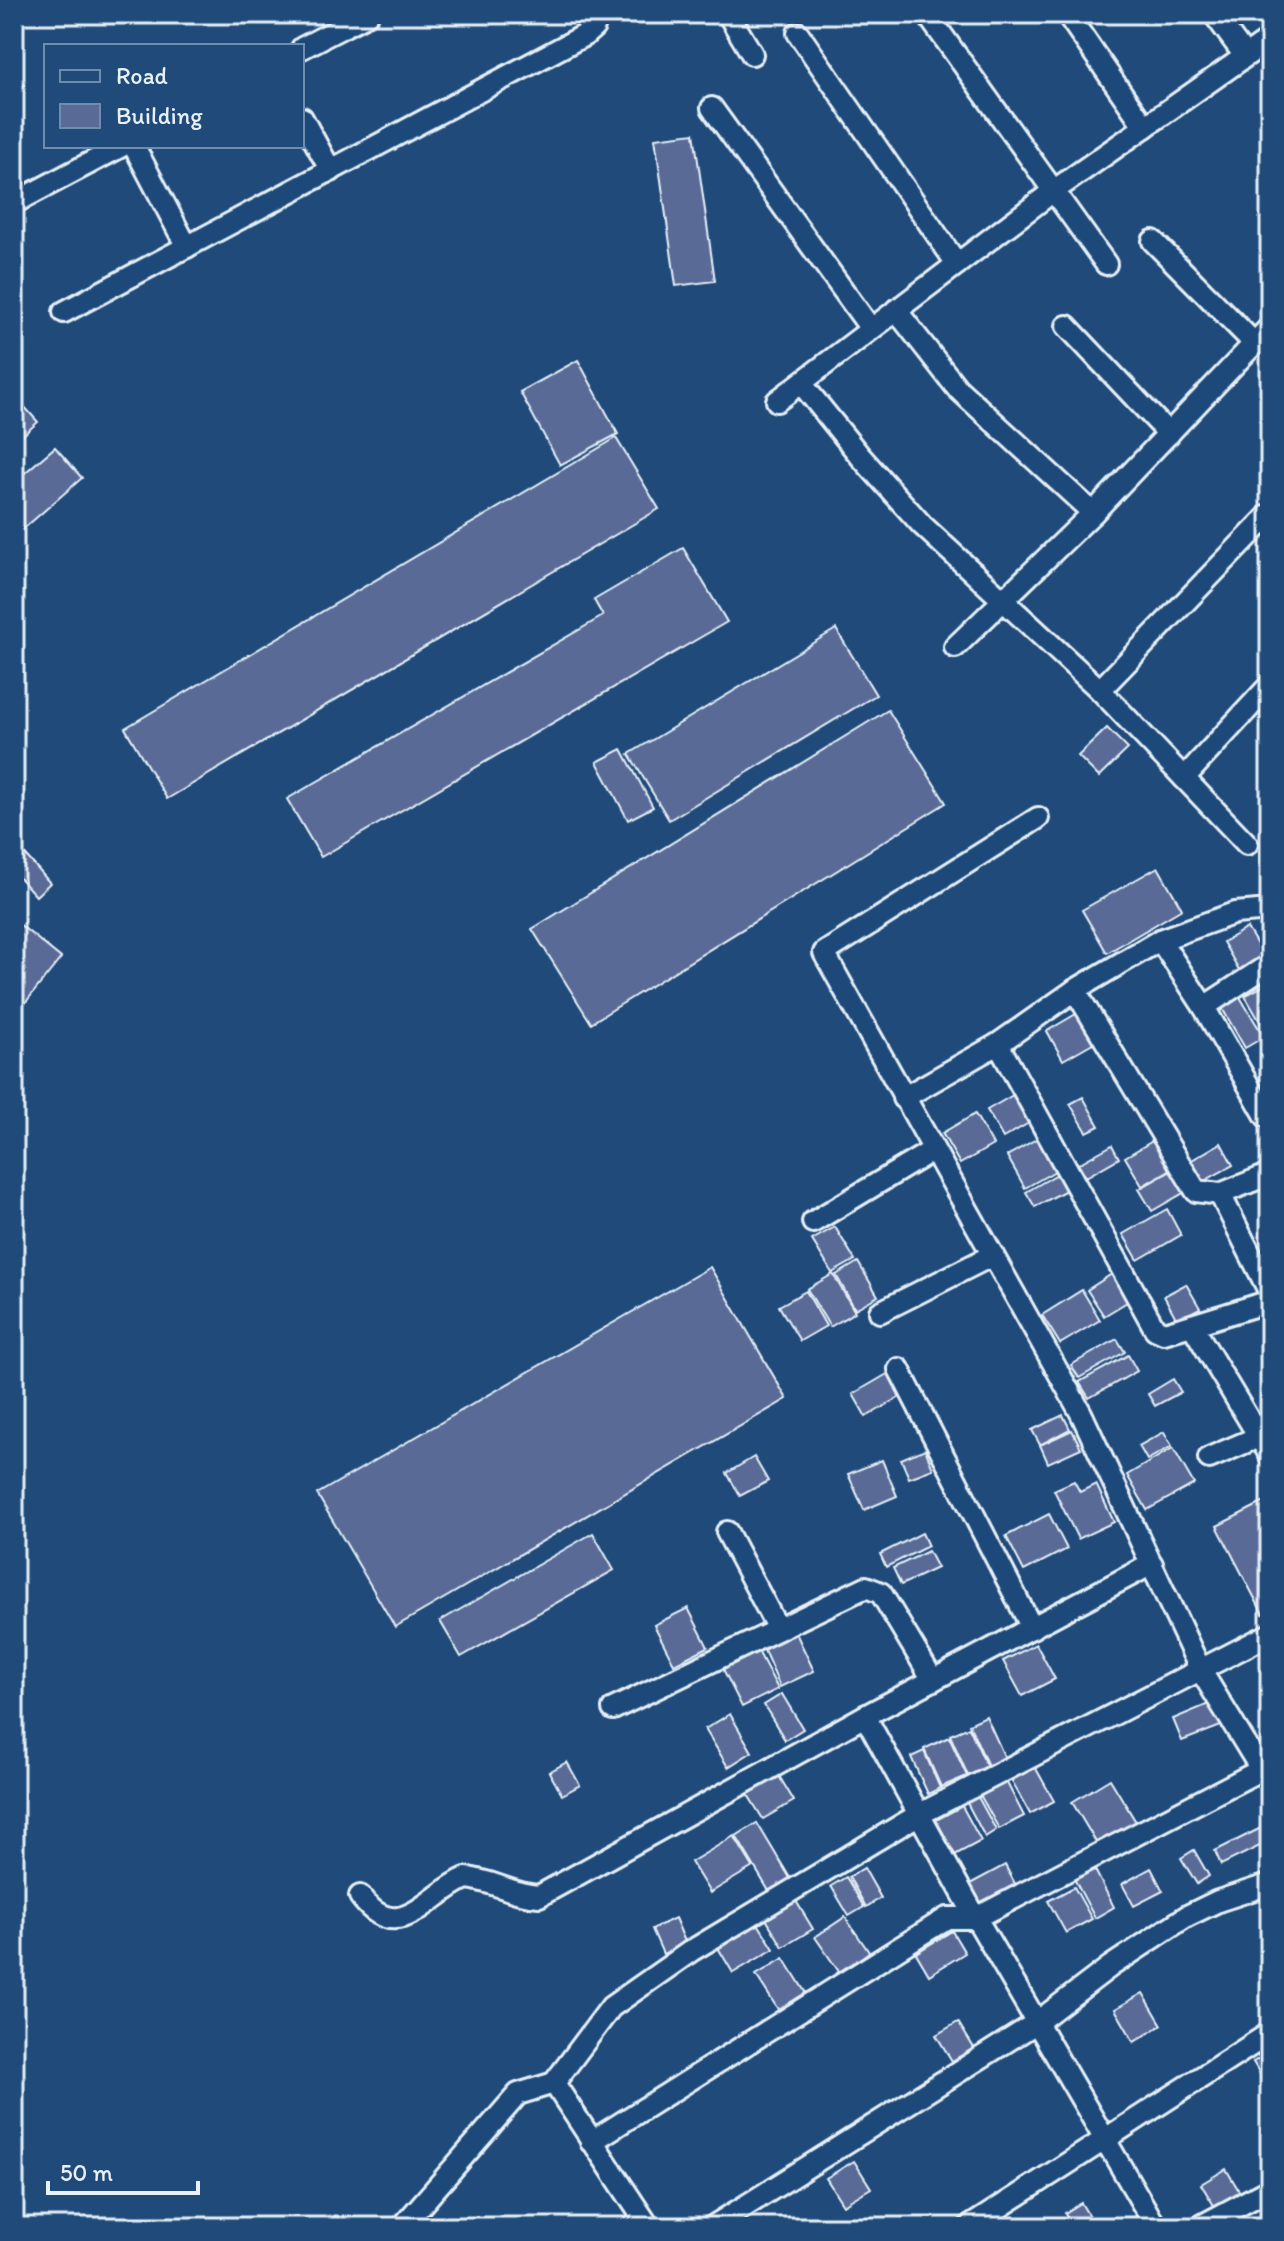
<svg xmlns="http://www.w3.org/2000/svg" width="1284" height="2241" viewBox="0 0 1284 2241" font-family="Itim,sans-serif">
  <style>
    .building { fill: #5a6a97; stroke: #e8f1f8; stroke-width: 2 }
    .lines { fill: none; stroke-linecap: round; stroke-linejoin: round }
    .minor-casing { stroke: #e8f1f8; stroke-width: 26 }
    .minor { stroke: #1f4a7a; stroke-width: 20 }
  </style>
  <rect width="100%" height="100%" fill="#1f4a7a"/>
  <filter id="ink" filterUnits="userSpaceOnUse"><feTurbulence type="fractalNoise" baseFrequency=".0125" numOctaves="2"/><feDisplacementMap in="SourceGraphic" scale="16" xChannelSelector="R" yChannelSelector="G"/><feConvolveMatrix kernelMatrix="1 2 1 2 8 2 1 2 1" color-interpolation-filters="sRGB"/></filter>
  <g filter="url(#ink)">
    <g class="building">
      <polygon points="694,133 715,281 676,286 655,138"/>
      <polygon points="578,360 618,434 560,465 520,392"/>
      <polygon points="14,395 38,422 14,443"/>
      <polygon points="616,438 659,509 167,799 125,728"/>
      <polygon points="55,447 82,478 14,537 14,482"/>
      <polygon points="683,548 727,622 321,857 287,799 603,616 594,600"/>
      <polygon points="836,629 876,695 669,820 629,754"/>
      <polygon points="888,710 946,803 591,1023 532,929"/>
      <polygon points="1107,728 1128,749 1099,777 1078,756"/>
      <polygon points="622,749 653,807 628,820 597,762"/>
      <polygon points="14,842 50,883 36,896 14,872"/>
      <polygon points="1158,867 1182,909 1107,953 1082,910"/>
      <polygon points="14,920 61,958 14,1017"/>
      <polygon points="1247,928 1264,956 1239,970 1223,942"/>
      <polygon points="1270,982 1270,1030 1266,1032 1245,996"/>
      <polygon points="1240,997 1264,1037 1245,1048 1222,1008"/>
      <polygon points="1081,1011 1098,1040 1063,1060 1047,1031"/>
      <polygon points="1013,1095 1029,1123 1003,1138 987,1110"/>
      <polygon points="1083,1097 1099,1126 1087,1132 1070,1104"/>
      <polygon points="975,1114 993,1145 960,1164 942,1133"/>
      <polygon points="1038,1138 1057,1170 1025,1188 1007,1156"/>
      <polygon points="1156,1139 1173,1168 1142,1186 1125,1157"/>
      <polygon points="1221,1143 1233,1165 1197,1185 1185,1164"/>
      <polygon points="1112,1145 1119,1158 1086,1177 1078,1164"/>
      <polygon points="1173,1170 1185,1192 1152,1211 1139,1189"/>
      <polygon points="1059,1173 1068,1189 1035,1207 1026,1192"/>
      <polygon points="1167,1209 1181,1235 1138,1260 1123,1234"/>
      <polygon points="835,1227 855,1260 832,1273 812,1240"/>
      <polygon points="858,1262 878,1296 855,1309 836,1275"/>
      <polygon points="710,1267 787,1399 395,1627 317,1494"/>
      <polygon points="1115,1272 1132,1299 1104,1316 1087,1290"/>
      <polygon points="833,1274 855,1312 830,1327 807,1289"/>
      <polygon points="1186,1284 1200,1308 1177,1320 1164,1296"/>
      <polygon points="1082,1290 1100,1320 1060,1344 1042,1315"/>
      <polygon points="806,1291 826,1326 800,1341 779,1306"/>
      <polygon points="1117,1339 1125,1352 1079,1378 1071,1365"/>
      <polygon points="1128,1355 1137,1371 1089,1398 1079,1382"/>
      <polygon points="889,1373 902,1396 866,1417 853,1394"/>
      <polygon points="1173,1379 1181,1392 1155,1406 1148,1394"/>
      <polygon points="1063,1415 1070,1429 1040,1445 1032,1430"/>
      <polygon points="1072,1430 1081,1448 1048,1463 1040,1445"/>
      <polygon points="1164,1432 1172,1446 1147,1460 1139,1446"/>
      <polygon points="1173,1448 1194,1484 1147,1510 1127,1475"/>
      <polygon points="925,1449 933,1469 909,1478 901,1459"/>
      <polygon points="754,1457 768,1481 740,1496 727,1473"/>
      <polygon points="882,1460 897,1496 864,1510 848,1474"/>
      <polygon points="1074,1481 1080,1492 1096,1484 1114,1522 1078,1539 1054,1490"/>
      <polygon points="1270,1499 1270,1610 1263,1614 1217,1526"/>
      <polygon points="1049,1514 1067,1549 1024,1571 1006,1536"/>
      <polygon points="593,1533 614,1570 461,1657 440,1621"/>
      <polygon points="922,1533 928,1546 886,1567 880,1554"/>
      <polygon points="928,1551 937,1568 901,1585 893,1568"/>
      <polygon points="688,1608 708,1647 674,1664 654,1625"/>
      <polygon points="796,1633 814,1671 780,1687 763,1648"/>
      <polygon points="1036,1644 1055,1679 1022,1696 1003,1661"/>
      <polygon points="757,1649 778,1689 742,1707 722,1667"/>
      <polygon points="782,1694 803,1729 785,1740 764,1705"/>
      <polygon points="1211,1703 1221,1726 1182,1741 1173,1719"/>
      <polygon points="730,1714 752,1752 728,1767 705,1729"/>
      <polygon points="986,1716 1005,1758 988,1766 969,1724"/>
      <polygon points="969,1727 987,1767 968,1776 950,1735"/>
      <polygon points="949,1737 967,1776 941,1787 924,1749"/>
      <polygon points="924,1751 940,1788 928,1794 911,1757"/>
      <polygon points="567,1762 580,1785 562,1795 549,1772"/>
      <polygon points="1034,1765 1054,1801 1030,1814 1010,1778"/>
      <polygon points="776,1771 794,1801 763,1819 745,1790"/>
      <polygon points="1110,1779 1136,1822 1097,1844 1072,1802"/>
      <polygon points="1006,1781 1024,1816 999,1829 980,1795"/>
      <polygon points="978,1797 996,1830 985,1837 967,1803"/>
      <polygon points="962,1806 981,1841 955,1855 936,1820"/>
      <polygon points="757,1823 790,1878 769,1891 736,1836"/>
      <polygon points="1265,1826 1270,1841 1221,1865 1215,1851"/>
      <polygon points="734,1836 753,1867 710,1893 691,1862"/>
      <polygon points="1194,1850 1209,1876 1197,1884 1181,1858"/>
      <polygon points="1005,1865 1020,1893 983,1912 968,1885"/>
      <polygon points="864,1868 881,1898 866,1907 849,1877"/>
      <polygon points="1094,1868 1114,1907 1095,1918 1074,1879"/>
      <polygon points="1151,1868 1163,1891 1134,1906 1122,1884"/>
      <polygon points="846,1877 864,1907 849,1916 831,1886"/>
      <polygon points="1074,1887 1092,1919 1066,1933 1048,1901"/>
      <polygon points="793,1896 813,1929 783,1947 763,1914"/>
      <polygon points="845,1917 869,1952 840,1973 815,1937"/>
      <polygon points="675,1918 686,1944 663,1954 652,1929"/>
      <polygon points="757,1922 774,1949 733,1973 717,1946"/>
      <polygon points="952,1931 965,1953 929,1975 916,1953"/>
      <polygon points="784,1958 807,1995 779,2011 756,1975"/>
      <polygon points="1143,1993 1162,2025 1134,2042 1115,2009"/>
      <polygon points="958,2022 974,2048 952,2061 936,2035"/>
      <polygon points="1270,2052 1270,2090 1253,2062"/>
      <polygon points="854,2161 871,2188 843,2205 826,2178"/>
      <polygon points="1226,2169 1241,2194 1216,2209 1201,2184"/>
      <polygon points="1081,2203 1093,2223 1087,2227 1073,2227 1065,2213"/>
      <polygon points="1267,2217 1270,2227 1252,2227"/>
    </g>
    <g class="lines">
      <defs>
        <g id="minor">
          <polyline points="728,14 752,54"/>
          <polyline points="927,14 1106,264"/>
          <polyline points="1067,14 1145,127"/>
          <polyline points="1214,14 1245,56"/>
          <polyline points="798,33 957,264"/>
          <polyline points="302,48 368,14"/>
          <polyline points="712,108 871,329"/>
          <polyline points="302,118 331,171"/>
          <polyline points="134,146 187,247"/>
          <polyline points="14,203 122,146"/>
          <polyline points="1153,241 1255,344"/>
          <polyline points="896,310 957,388 1093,513"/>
          <polyline points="64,312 585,35 594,27 598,14"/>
          <polyline points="1067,326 1169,434"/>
          <polyline points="801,383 861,457 922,525 1100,690 1247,844"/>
          <polyline points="777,401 1052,192 1270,39"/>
          <polyline points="955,647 1093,513 1270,327"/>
          <polyline points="1100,690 1270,514"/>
          <polyline points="1184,778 1270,685"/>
          <polyline points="1038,818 824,953 1081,1413 1201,1671 1256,1761 1270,1771"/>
          <polyline points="1160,940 1204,1007 1266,1116"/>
          <polyline points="1075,990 1196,1191 1220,1194 1270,1174"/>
          <polyline points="1204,1007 1262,969"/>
          <polyline points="998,1044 1155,1329 1164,1333 1192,1325 1270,1455"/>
          <polyline points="903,1098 998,1044 1075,990 1160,940 1235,913 1270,910"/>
          <polyline points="1220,1194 1270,1293"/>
          <polyline points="813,1222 933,1150"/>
          <polyline points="880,1312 993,1255"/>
          <polyline points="1192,1325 1270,1301"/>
          <polyline points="899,1369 1032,1628"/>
          <polyline points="1209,1458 1270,1432"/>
          <polyline points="727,1532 778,1629"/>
          <polyline points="613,1709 866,1587 881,1593 933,1680"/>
          <polyline points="865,1716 976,1918 1156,2227"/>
          <path d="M 360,1896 C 398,1948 427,1895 466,1878 C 492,1880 513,1895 539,1896 L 865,1716 L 1152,1564"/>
          <polyline points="554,2083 611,2007 691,1951 918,1815 1270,1634"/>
          <polyline points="591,2142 947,1918 976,1918 1270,1765"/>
          <polyline points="402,2227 518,2094 554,2083 649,2227"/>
          <polyline points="712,2227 1036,2023 1111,1966 1187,1916 1218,1901 1270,1884"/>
          <polyline points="969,2227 1270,2033"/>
          <polyline points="1199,2227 1270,2189"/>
        </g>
      </defs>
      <use href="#minor" class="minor-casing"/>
      <use href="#minor" class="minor"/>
    </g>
  </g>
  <rect width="1284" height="2241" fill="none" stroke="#1f4a7a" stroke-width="48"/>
  <rect x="24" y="24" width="1236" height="2193" fill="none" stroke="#e8f1f8" stroke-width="3" filter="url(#ink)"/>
  <rect x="44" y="44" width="260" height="104" fill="#1f4a7a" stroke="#6f8dac" stroke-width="2"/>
  <rect x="60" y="70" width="40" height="12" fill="#1f4a7a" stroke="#6f8dac" stroke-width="2"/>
  <text x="116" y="84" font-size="24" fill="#e8f1f8">Road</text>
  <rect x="60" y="104" width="40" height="24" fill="#5a6a97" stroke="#6f8dac" stroke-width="2"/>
  <text x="116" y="124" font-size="24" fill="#e8f1f8">Building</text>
  <path d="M48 2181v12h150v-12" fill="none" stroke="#e8f1f8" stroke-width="4"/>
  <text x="60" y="2181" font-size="24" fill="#e8f1f8" stroke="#1f4a7a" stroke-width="6" paint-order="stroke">50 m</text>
</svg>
